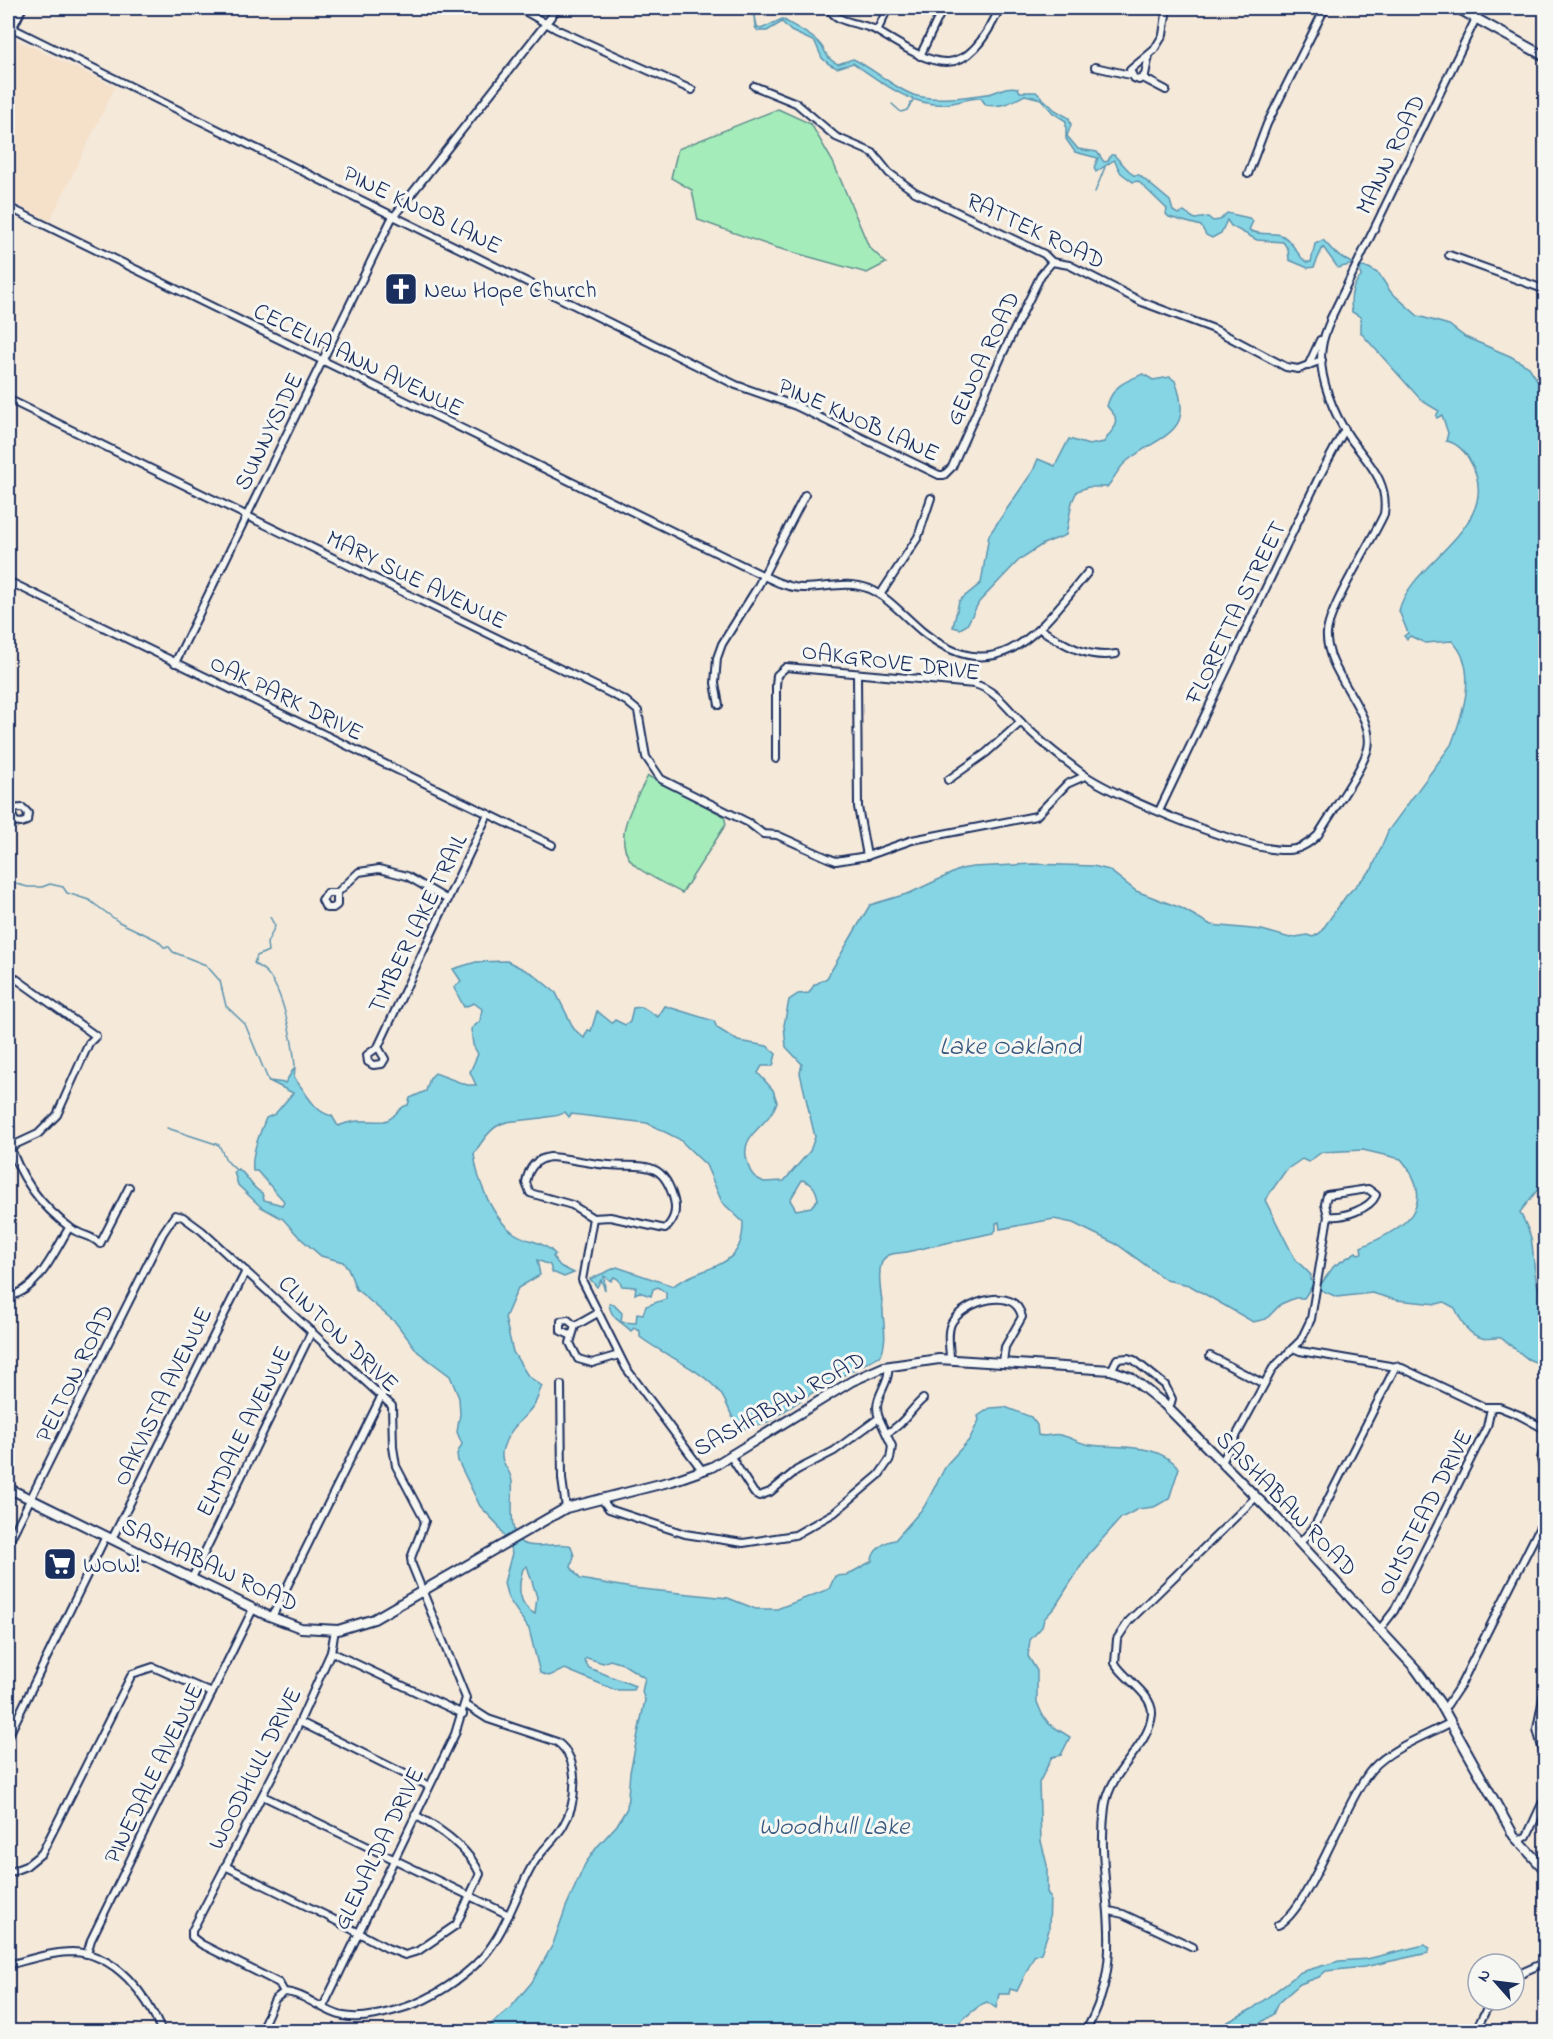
<svg xmlns="http://www.w3.org/2000/svg" width="1553" height="2039" viewBox="0 0 1553 2039" font-family="'Indie Flower',sans-serif">
  <style>
    .built { fill: #f5e0ca }
    .green { fill: #a4edbb; stroke: #608e8c; stroke-width: 1.5 }
    .water { fill: #86d5e4; stroke: #5b93ae; stroke-width: 1.5; fill-rule: evenodd }
    .lines { fill: none; stroke-linecap: round; stroke-linejoin: round }
    .stream { stroke: #5b93ae; stroke-width: 1.5 }
    .minor-casing { stroke: #1b2f5e; stroke-width: 10 }
    .tertiary-casing { stroke: #1b2f5e; stroke-width: 12 }
    .secondary-casing { stroke: #1b2f5e; stroke-width: 13 }
    .minor { stroke: #f6f6f2; stroke-width: 6 }
    .tertiary { stroke: #f6f6f2; stroke-width: 8 }
    .secondary { stroke: #f6f6f2; stroke-width: 8 }
    .labels { text-anchor: middle; stroke-width: 6; stroke-linejoin: round; paint-order: stroke }
    .street-label { font-size: 24px; fill: #1b2f5e; stroke: #f6f6f2 }
    .poi-label { font-size: 24px; fill: #1b2f5e; stroke: #f6f6f2; text-anchor: start }
    .water-label { font-size: 26px; font-style: italic; fill: #365880; stroke: #f6f6f2 }
  </style>
  <rect width="100%" height="100%" fill="#f5e9da"/>
  <filter id="ink" filterUnits="userSpaceOnUse"><feTurbulence type="fractalNoise" baseFrequency=".0167" numOctaves="2"/><feDisplacementMap in="SourceGraphic" scale="12" xChannelSelector="R" yChannelSelector="G"/><feConvolveMatrix kernelMatrix="1 2 1 2 8 2 1 2 1" color-interpolation-filters="sRGB"/></filter>
  <g filter="url(#ink)">
    <polygon class="built" points="15,39 115,87 50,221 8,200 8,53"/>
    <g class="green">
      <polygon points="778,109 811,124 833,162 869,247 886,263 867,273 774,247 698,220 692,190 671,178 678,149"/>
      <path d="M 648,776 L 724,816 L 726,824 L 682,893 C 667,885 650,877 637,867 C 607,842 635,801 648,776 Z"/>
    </g>
    <g class="water">
      <path d="M 743,8 L 754,10 L 757,27 L 761,29 L 782,19 C 790,24 812,35 819,43 C 827,51 825,59 838,64 L 853,59 C 871,67 899,92 917,96 C 939,101 965,97 987,94 C 998,93 1004,85 1018,88 L 1020,92 L 1036,92 L 1055,110 L 1069,118 L 1071,125 L 1067,136 L 1078,149 L 1097,152 L 1104,162 L 1108,161 L 1111,155 L 1114,155 L 1133,175 L 1139,175 L 1170,201 L 1173,211 L 1178,214 L 1184,212 L 1195,219 L 1208,217 L 1213,221 L 1220,220 L 1227,213 L 1249,218 L 1253,221 L 1249,230 C 1262,237 1275,231 1283,236 C 1294,243 1296,254 1306,262 L 1311,262 L 1315,244 L 1323,240 L 1335,253 L 1353,264 L 1338,268 L 1323,247 L 1314,267 L 1308,268 L 1289,260 L 1288,249 L 1283,242 L 1257,240 L 1231,226 L 1227,220 L 1221,233 L 1212,238 L 1206,235 L 1201,226 L 1169,217 L 1166,214 L 1167,209 L 1138,181 L 1133,182 L 1121,173 L 1114,160 L 1096,172 L 1094,168 L 1098,158 L 1075,152 L 1066,139 L 1066,121 L 1053,113 L 1041,99 L 1025,95 C 1012,102 1001,108 986,105 L 981,98 C 968,98 957,103 945,104 C 911,107 880,81 853,63 L 837,68 L 829,64 L 822,58 L 815,42 L 791,31 L 782,22 L 767,31 L 758,31 L 755,27 L 754,16 Z"/>
      <path d="M 1360,267 L 1369,268 L 1379,274 L 1390,291 L 1418,316 L 1449,325 L 1465,337 L 1510,356 L 1529,367 L 1545,392 L 1546,1179 L 1520,1212 C 1524,1221 1528,1227 1531,1238 C 1535,1257 1532,1284 1545,1299 L 1545,1366 L 1528,1359 L 1501,1338 C 1495,1337 1488,1340 1482,1338 C 1466,1334 1461,1320 1455,1308 L 1444,1302 L 1437,1304 L 1396,1300 L 1372,1293 L 1337,1297 L 1312,1286 L 1304,1298 L 1295,1298 L 1281,1304 L 1266,1319 L 1253,1322 L 1189,1285 L 1166,1280 L 1118,1245 L 1073,1223 L 1054,1219 L 1000,1229 L 999,1222 L 996,1223 L 996,1230 L 993,1233 C 965,1239 939,1244 912,1251 C 902,1254 896,1251 887,1256 C 874,1263 882,1298 883,1310 C 883,1326 888,1338 881,1355 L 818,1389 L 763,1425 L 750,1425 L 740,1432 C 733,1421 727,1402 721,1394 C 701,1368 664,1356 640,1337 L 640,1331 L 634,1328 L 631,1331 C 621,1321 611,1319 609,1304 L 613,1304 L 622,1313 L 621,1322 L 636,1323 L 637,1313 L 643,1314 L 646,1306 L 666,1299 L 666,1293 L 658,1287 L 653,1289 L 651,1296 L 639,1292 L 635,1294 L 636,1287 L 622,1286 L 618,1279 L 614,1277 L 611,1281 L 604,1276 L 605,1290 L 601,1280 L 597,1287 L 590,1279 L 617,1267 L 673,1286 C 702,1264 744,1272 743,1222 L 722,1202 L 706,1165 L 679,1139 L 647,1123 L 571,1114 L 569,1117 L 565,1112 C 560,1116 554,1116 547,1117 C 506,1125 499,1112 474,1154 C 477,1180 492,1218 514,1233 C 527,1242 544,1241 555,1254 L 553,1257 L 560,1266 L 574,1273 L 564,1277 L 552,1272 L 550,1265 L 537,1260 L 540,1275 L 518,1288 L 505,1318 L 513,1352 L 528,1376 L 542,1386 C 539,1392 538,1398 535,1403 C 526,1418 509,1427 503,1448 C 498,1463 511,1469 512,1482 C 514,1496 507,1536 522,1543 C 538,1550 561,1541 571,1546 L 574,1556 L 571,1567 L 580,1579 L 632,1588 L 728,1598 L 756,1609 L 777,1609 L 829,1589 L 835,1576 L 847,1575 L 872,1561 C 872,1550 886,1541 895,1540 L 924,1507 L 947,1464 L 969,1440 L 979,1420 L 978,1416 L 990,1408 L 1005,1407 L 1031,1417 L 1037,1425 L 1038,1435 C 1045,1438 1052,1433 1060,1435 C 1071,1437 1080,1444 1091,1445 C 1122,1449 1156,1442 1179,1468 L 1169,1499 L 1154,1507 L 1138,1509 L 1121,1518 L 1088,1555 L 1055,1607 L 1044,1619 L 1042,1627 L 1030,1640 L 1028,1656 L 1037,1671 L 1037,1702 L 1042,1714 L 1049,1724 L 1070,1737 L 1061,1755 L 1052,1757 L 1039,1783 L 1041,1841 L 1047,1865 L 1047,1892 L 1050,1897 L 1049,1930 L 1041,1953 L 1034,1956 L 1017,1991 L 1010,1989 L 1009,1994 L 999,1994 L 996,2008 L 987,2002 C 975,2006 959,2025 946,2032 L 483,2031 L 511,2007 L 532,1982 L 553,1944 L 566,1907 L 585,1864 L 597,1847 L 617,1825 L 627,1808 L 630,1772 L 645,1700 L 642,1692 L 645,1678 L 623,1664 L 610,1660 L 603,1663 L 587,1658 L 584,1660 L 589,1668 L 635,1686 L 633,1690 L 615,1690 L 565,1669 L 549,1676 L 540,1673 L 529,1629 L 508,1598 L 504,1583 L 512,1553 L 509,1545 L 498,1525 L 480,1506 L 458,1461 L 457,1454 L 462,1444 L 457,1432 L 460,1414 L 459,1398 L 450,1376 L 418,1352 L 396,1323 L 356,1289 L 348,1268 L 343,1262 L 321,1256 L 299,1237 L 283,1219 L 261,1207 L 238,1185 L 234,1172 L 238,1169 C 248,1175 251,1188 262,1193 L 264,1200 L 282,1205 L 284,1201 L 257,1171 L 253,1171 C 251,1154 259,1135 266,1118 L 275,1114 L 293,1093 L 269,1081 L 285,1083 L 295,1067 L 294,1078 C 306,1091 313,1112 332,1116 L 338,1126 C 357,1118 366,1122 384,1121 C 395,1120 398,1106 408,1105 L 410,1098 L 426,1091 L 430,1078 L 435,1073 L 467,1085 L 476,1085 L 470,1072 L 478,1054 L 473,1045 L 471,1029 L 480,1021 L 482,1009 L 474,1003 L 464,1007 L 454,988 L 461,981 L 453,969 L 476,962 L 507,961 L 533,974 L 556,993 L 574,1029 L 584,1038 L 588,1030 L 591,1031 L 597,1011 L 612,1023 L 615,1020 L 625,1025 L 630,1022 L 633,1008 L 642,1007 L 658,1017 L 665,1006 L 714,1021 L 717,1028 L 738,1041 L 767,1046 L 776,1054 L 773,1066 L 762,1066 L 758,1073 L 773,1090 L 777,1102 C 768,1128 739,1133 747,1161 C 749,1168 750,1173 756,1178 L 764,1182 L 784,1181 L 810,1151 L 815,1137 L 800,1073 L 802,1064 L 786,1047 L 784,1025 L 789,1000 L 798,994 L 809,993 L 814,985 L 827,978 L 870,905 L 910,893 L 961,869 L 973,867 L 1033,864 L 1093,866 L 1109,870 L 1136,891 L 1181,908 L 1211,925 L 1262,930 L 1290,938 L 1307,935 L 1313,937 L 1320,933 L 1346,896 L 1372,869 L 1388,831 L 1451,745 C 1463,714 1479,668 1452,641 L 1425,643 L 1410,636 L 1407,639 L 1404,636 L 1408,633 L 1399,611 C 1410,560 1509,525 1469,459 C 1465,451 1455,442 1446,441 L 1448,433 L 1442,415 L 1437,418 L 1436,416 L 1439,411 L 1422,401 L 1361,333 L 1361,317 L 1352,312 C 1350,300 1351,285 1361,277 ZM 1363,1150 L 1401,1159 C 1441,1207 1402,1230 1361,1247 L 1362,1253 L 1358,1254 L 1356,1252 L 1334,1266 L 1321,1284 L 1310,1280 L 1311,1275 L 1295,1259 L 1265,1200 L 1286,1170 L 1302,1159 L 1308,1162 L 1322,1152 ZM 802,1180 C 813,1183 816,1189 818,1199 L 811,1207 L 796,1210 L 790,1200 ZM 527,1566 L 537,1597 L 535,1614 C 517,1605 518,1585 523,1569 Z"/>
      <path d="M 1143,374 L 1153,380 L 1170,377 L 1175,381 C 1196,435 1160,434 1127,461 C 1118,468 1114,479 1107,487 L 1088,487 L 1077,491 L 1072,502 L 1066,535 L 1043,544 L 1020,559 L 979,602 L 967,625 L 960,629 L 953,627 L 959,601 L 981,583 L 989,535 L 1033,471 L 1038,459 L 1055,466 L 1069,439 L 1089,445 L 1104,442 L 1116,425 L 1115,416 L 1107,406 C 1113,385 1126,381 1143,374 Z"/>
      <polygon points="1424,1945 1430,1948 1428,1953 1364,1967 1326,1971 1319,1977 1300,1984 1278,2003 1273,2014 1249,2031 1211,2031 1252,2009 1301,1972 1339,1961 1367,1959"/>
    </g>
    <g class="lines">
      <g class="stream">
        <polyline points="892,104 901,112 907,110 913,100"/>
        <polyline points="1095,192 1105,167"/>
        <polyline points="8,882 28,887 42,887 50,884 63,887 67,893 89,900 119,922 157,940 164,947 169,947 173,952 206,965 220,981 226,1006 245,1024 269,1082"/>
        <path d="M 270,917 L 275,926 L 267,943 L 268,951 L 257,956 L 254,963 C 258,967 262,968 266,972 C 283,989 293,1042 295,1066"/>
        <polyline points="167,1128 219,1145 226,1160 236,1170"/>
      </g>
      <defs>
        <g id="minor">
          <polyline points="519,8 556,29 692,90"/>
          <path d="M 829,8 C 837,25 863,22 877,31 C 939,69 964,83 1000,8"/>
          <polyline points="8,26 736,385 796,406 939,475 944,475 952,467 1003,353 1041,275 1052,262"/>
          <polyline points="877,31 888,8"/>
          <polyline points="1149,55 1145,75 1139,80 1134,78 1130,70 1154,50 1163,35 1167,8"/>
          <polyline points="920,56 943,8"/>
          <polyline points="1095,67 1130,75"/>
          <polyline points="1143,78 1166,90"/>
          <polyline points="754,86 796,103 836,137 873,153 889,173 915,192 1015,240 1044,254 1052,262 1069,265 1142,302 1214,329 1286,367 1298,369 1322,360"/>
          <polyline points="1248,174 1267,124 1325,8"/>
          <path d="M 8,207 L 764,576 C 776,582 789,588 803,588 C 828,588 846,580 870,589 C 887,596 908,620 923,632 C 1000,693 1041,628 1088,572"/>
          <polyline points="1449,255 1546,290"/>
          <polyline points="1330,320 1481,8"/>
          <polyline points="1308,366 1320,340"/>
          <polyline points="8,399 626,701 638,711 646,757 661,779 749,823 763,834 777,835 828,858 836,861 867,856 912,840 1036,816 1067,784 1085,776"/>
          <polyline points="8,581 552,845"/>
          <polyline points="880,595 918,537 931,498"/>
          <path d="M 1040,629 C 1063,644 1087,659 1116,654"/>
          <polyline points="175,663 391,220 558,8"/>
          <polyline points="857,674 858,807 867,856"/>
          <polyline points="719,705 715,683 717,658 722,644 757,588 805,495"/>
          <path d="M 776,759 L 776,686 L 777,675 L 786,667 L 974,684 C 998,690 1012,715 1029,730 C 1046,746 1064,760 1083,774 C 1115,797 1248,852 1287,850 C 1300,850 1309,844 1318,835 C 1331,813 1363,769 1368,748 C 1376,714 1324,671 1327,633 C 1329,607 1371,543 1384,514 C 1389,481 1368,463 1350,438 C 1334,415 1317,375 1322,347 C 1323,337 1328,326 1332,317"/>
          <polyline points="948,780 986,753 1021,722"/>
          <polyline points="8,809 23,808 28,813 27,821 21,823 15,822 10,809"/>
          <polyline points="1159,811 1318,479 1345,429"/>
          <polyline points="337,893 337,905 333,908 326,908 322,900 327,893 337,893 359,872 379,869 407,876 448,900"/>
          <polyline points="8,973 96,1036 89,1043 57,1115 38,1134 10,1147"/>
          <polyline points="378,1047 385,1059 382,1064 373,1065 368,1062 367,1055 378,1047 488,814"/>
          <path d="M 8,1139 C 19,1177 40,1206 72,1229 C 82,1236 92,1235 100,1244 L 129,1187"/>
          <path d="M 550,1157 C 570,1158 589,1164 609,1165 C 642,1168 663,1158 674,1200 C 677,1212 674,1221 665,1229 L 610,1217 L 593,1218 L 572,1205 L 530,1193 L 526,1183 C 528,1169 535,1159 550,1157 Z"/>
          <path d="M 1368,1189 L 1376,1195 C 1370,1209 1343,1218 1328,1216 L 1325,1204 L 1327,1195 Z"/>
          <polyline points="593,1218 582,1280 626,1368 702,1470"/>
          <path d="M 8,1297 C 39,1290 54,1252 69,1228"/>
          <polyline points="598,1313 575,1326 570,1343 578,1359 592,1363 619,1355"/>
          <polyline points="570,1335 561,1331 561,1321 568,1320 575,1326"/>
          <polyline points="1293,1348 1300,1351 1402,1368 1484,1407 1499,1407 1519,1415 1543,1428 1546,1434"/>
          <polyline points="1210,1356 1264,1384"/>
          <path d="M 950,1359 C 950,1348 946,1332 952,1322 C 964,1302 1015,1284 1022,1317 L 1005,1347 L 1003,1362"/>
          <polyline points="1111,1371 1117,1359 1128,1358 1134,1360 1165,1385 1172,1399 1169,1409"/>
          <polyline points="561,1385 562,1479 566,1508"/>
          <path d="M 887,1433 C 903,1425 910,1410 923,1399"/>
          <polyline points="1546,1438 1541,1459 1546,1482"/>
          <path d="M 731,1457 L 754,1493 L 759,1496 L 770,1492 L 797,1470 L 834,1451 L 879,1418 C 871,1397 891,1385 888,1366"/>
          <polyline points="1222,1462 1273,1368 1301,1340 1311,1319 1328,1216"/>
          <polyline points="601,1498 609,1509 685,1534 743,1543 795,1535 834,1513 879,1475 890,1459 892,1446 879,1418"/>
          <polyline points="112,1539 246,1271"/>
          <polyline points="1300,1543 1314,1527 1396,1366"/>
          <polyline points="8,1544 163,1233 175,1215 183,1217 202,1231 392,1406 393,1447 396,1466 425,1521 411,1558 412,1565 466,1698 455,1734 323,2007"/>
          <polyline points="192,1578 312,1331"/>
          <polyline points="272,1617 382,1395"/>
          <polyline points="1380,1629 1394,1611 1487,1427 1491,1408"/>
          <polyline points="331,1652 463,1714"/>
          <polyline points="1546,1683 1537,1729 1546,1763"/>
          <polyline points="1442,1708 1447,1705 1461,1684 1546,1515"/>
          <polyline points="300,1722 429,1786"/>
          <polyline points="8,1737 106,1536"/>
          <polyline points="263,1796 509,1915"/>
          <polyline points="1519,1841 1527,1836 1546,1795"/>
          <path d="M 225,1866 L 327,1916 L 387,1948 L 405,1955 L 418,1951 L 456,1925 L 480,1874 C 469,1849 439,1828 415,1815"/>
          <polyline points="8,1873 26,1866 42,1853 132,1674 153,1667 212,1693"/>
          <polyline points="1110,1911 1123,1914 1193,1947"/>
          <path d="M 1278,1925 C 1308,1912 1345,1800 1372,1769 C 1391,1748 1425,1736 1450,1723"/>
          <polyline points="87,1954 91,1940 253,1609"/>
          <path d="M 8,1965 C 28,1960 51,1952 72,1952 C 116,1953 147,1995 162,2032"/>
          <polyline points="1514,1976 1546,1962"/>
          <polyline points="284,1992 279,1983 201,1944 192,1937 192,1931 295,1732 331,1652 335,1630"/>
          <path d="M 260,2032 L 275,1999 L 284,1992 C 305,1993 323,2012 343,2016 C 363,2020 387,2013 406,2007 C 432,1999 463,1978 482,1958 C 506,1931 515,1896 532,1866 C 540,1851 555,1840 563,1826 C 577,1803 581,1759 557,1742 L 488,1719 L 466,1705"/>
          <path d="M 1085,2032 C 1132,1952 1094,1888 1105,1807 C 1110,1769 1149,1748 1152,1714 C 1153,1694 1124,1679 1115,1663 L 1117,1639 L 1129,1621 L 1256,1497"/>
          <polyline points="1475,2032 1491,2000"/>
        </g>
        <g id="tertiary">
          <polyline points="1457,8 1546,57"/>
          <polyline points="8,1488 264,1614 301,1628 338,1630 374,1619 566,1508 672,1481 712,1467 852,1381 884,1367 939,1359 1111,1370 1130,1377 1164,1404 1273,1514 1415,1668 1440,1703 1514,1836 1546,1871"/>
        </g>
        <polyline id="secondary" points="8,35 21,8"/>
      </defs>
      <use href="#minor" class="minor-casing"/>
      <use href="#tertiary" class="tertiary-casing"/>
      <use href="#secondary" class="secondary-casing"/>
      <use href="#minor" class="minor"/>
      <use href="#tertiary" class="tertiary"/>
      <use href="#secondary" class="secondary"/>
    </g>
  </g>
  <defs>
    <symbol id="church-square" viewBox="-11 -11 22 22"><rect x="-9" y="-9" width="18" height="18" rx="4" fill="#1b2f5e" stroke="#f6f6f2"/><path d="M-1.2-6h2.4v3.5h3.3v2.4h-3.3V6h-2.4V-.1h-3.3v-2.4h3.3Z" fill="#fff"/></symbol>
    <symbol id="supermarket-square" viewBox="-11 -11 22 22"><rect x="-9" y="-9" width="18" height="18" rx="4" fill="#1b2f5e" stroke="#f6f6f2"/><path d="M-6-5.5h2.5l.6 2H6L4.5 2H-2.5L-4.4-4H-6ZM-1.5 3.2a1.3 1.3 0 1 0 .1 0ZM3 3.2a1.3 1.3 0 1 0 .1 0Z" fill="#fff"/></symbol>
  </defs>
  <g fill-rule="evenodd">
    <use href="#church-square" x="382" y="270" width="38" height="38"/>
    <use href="#supermarket-square" x="41" y="1545" width="38" height="38"/>
  </g>
  <g class="labels">
    <g class="street-label">
      <text transform="translate(1390 154) rotate(-64)" y="8">MANN ROAD</text>
      <text transform="translate(423 209) rotate(26)" y="8">PINE KNOB LANE</text>
      <text transform="translate(1036 230) rotate(25)" y="8">RATTEK ROAD</text>
      <text transform="translate(982 358) rotate(-65)" y="8">GENOA ROAD</text>
      <text transform="translate(359 359) rotate(26)" y="8">CECELIA ANN AVENUE</text>
      <text transform="translate(859 419) rotate(24)" y="8">PINE KNOB LANE</text>
      <text transform="translate(268 431) rotate(-64)" y="8">SUNNYSIDE</text>
      <text transform="translate(417 579) rotate(26)" y="8">MARY SUE AVENUE</text>
      <text transform="translate(1235 612) rotate(-64)" y="8">FLORETTA STREET</text>
      <text transform="translate(891 661) rotate(7)" y="8">OAKGROVE DRIVE</text>
      <text transform="translate(287 697) rotate(26)" y="8">OAK PARK DRIVE</text>
      <text transform="translate(417 923) rotate(-64)" y="8">TIMBER LAKE TRAIL</text>
      <text transform="translate(339 1333) rotate(44)" y="8">CLINTON DRIVE</text>
      <text transform="translate(74 1373) rotate(-64)" y="8">PELTON ROAD</text>
      <text transform="translate(162 1396) rotate(-64)" y="8">OAKVISTA AVENUE</text>
      <text transform="translate(779 1403) rotate(-29)" y="8">SASHABAW ROAD</text>
      <text transform="translate(243 1431) rotate(-64)" y="8">ELMDALE AVENUE</text>
      <text transform="translate(1287 1503) rotate(46)" y="8">SASHABAW ROAD</text>
      <text transform="translate(1424 1512) rotate(-63)" y="8">OLMSTEAD DRIVE</text>
      <text transform="translate(210 1564) rotate(25)" y="8">SASHABAW ROAD</text>
      <text transform="translate(254 1768) rotate(-63)" y="8">WOODHULL DRIVE</text>
      <text transform="translate(153 1773) rotate(-64)" y="8">PINEDALE AVENUE</text>
      <text transform="translate(378 1848) rotate(-64)" y="8">GLENALDA DRIVE</text>
    </g>
    <g class="poi-label">
      <text x="424" y="297">New Hope Church</text>
      <text x="83" y="1572">WOW!</text>
    </g>
    <g class="water-label">
      <text x="1010" y="1054">Lake Oakland</text>
      <text x="834" y="1834">Woodhull Lake</text>
    </g>
  </g>
  <rect width="1553" height="2039" fill="none" stroke="#f6f6f2" stroke-width="30"/>
  <rect x="15" y="15" width="1523" height="2009" fill="none" stroke="#1b2f5e" stroke-width="2" filter="url(#ink)"/>
  <g transform="translate(1496 1982) rotate(298)"><circle r="28" fill="#f6f6f2" stroke="#9ea6b7" stroke-width="1.5"/>
  <path d="M0-4.5L10 22L0 15L-10 22Z" fill="#1b2f5e"/>
  <text y="-9" font-size="16" font-weight="bold" text-anchor="middle" fill="#1b2f5e">N</text>
  </g>
</svg>
